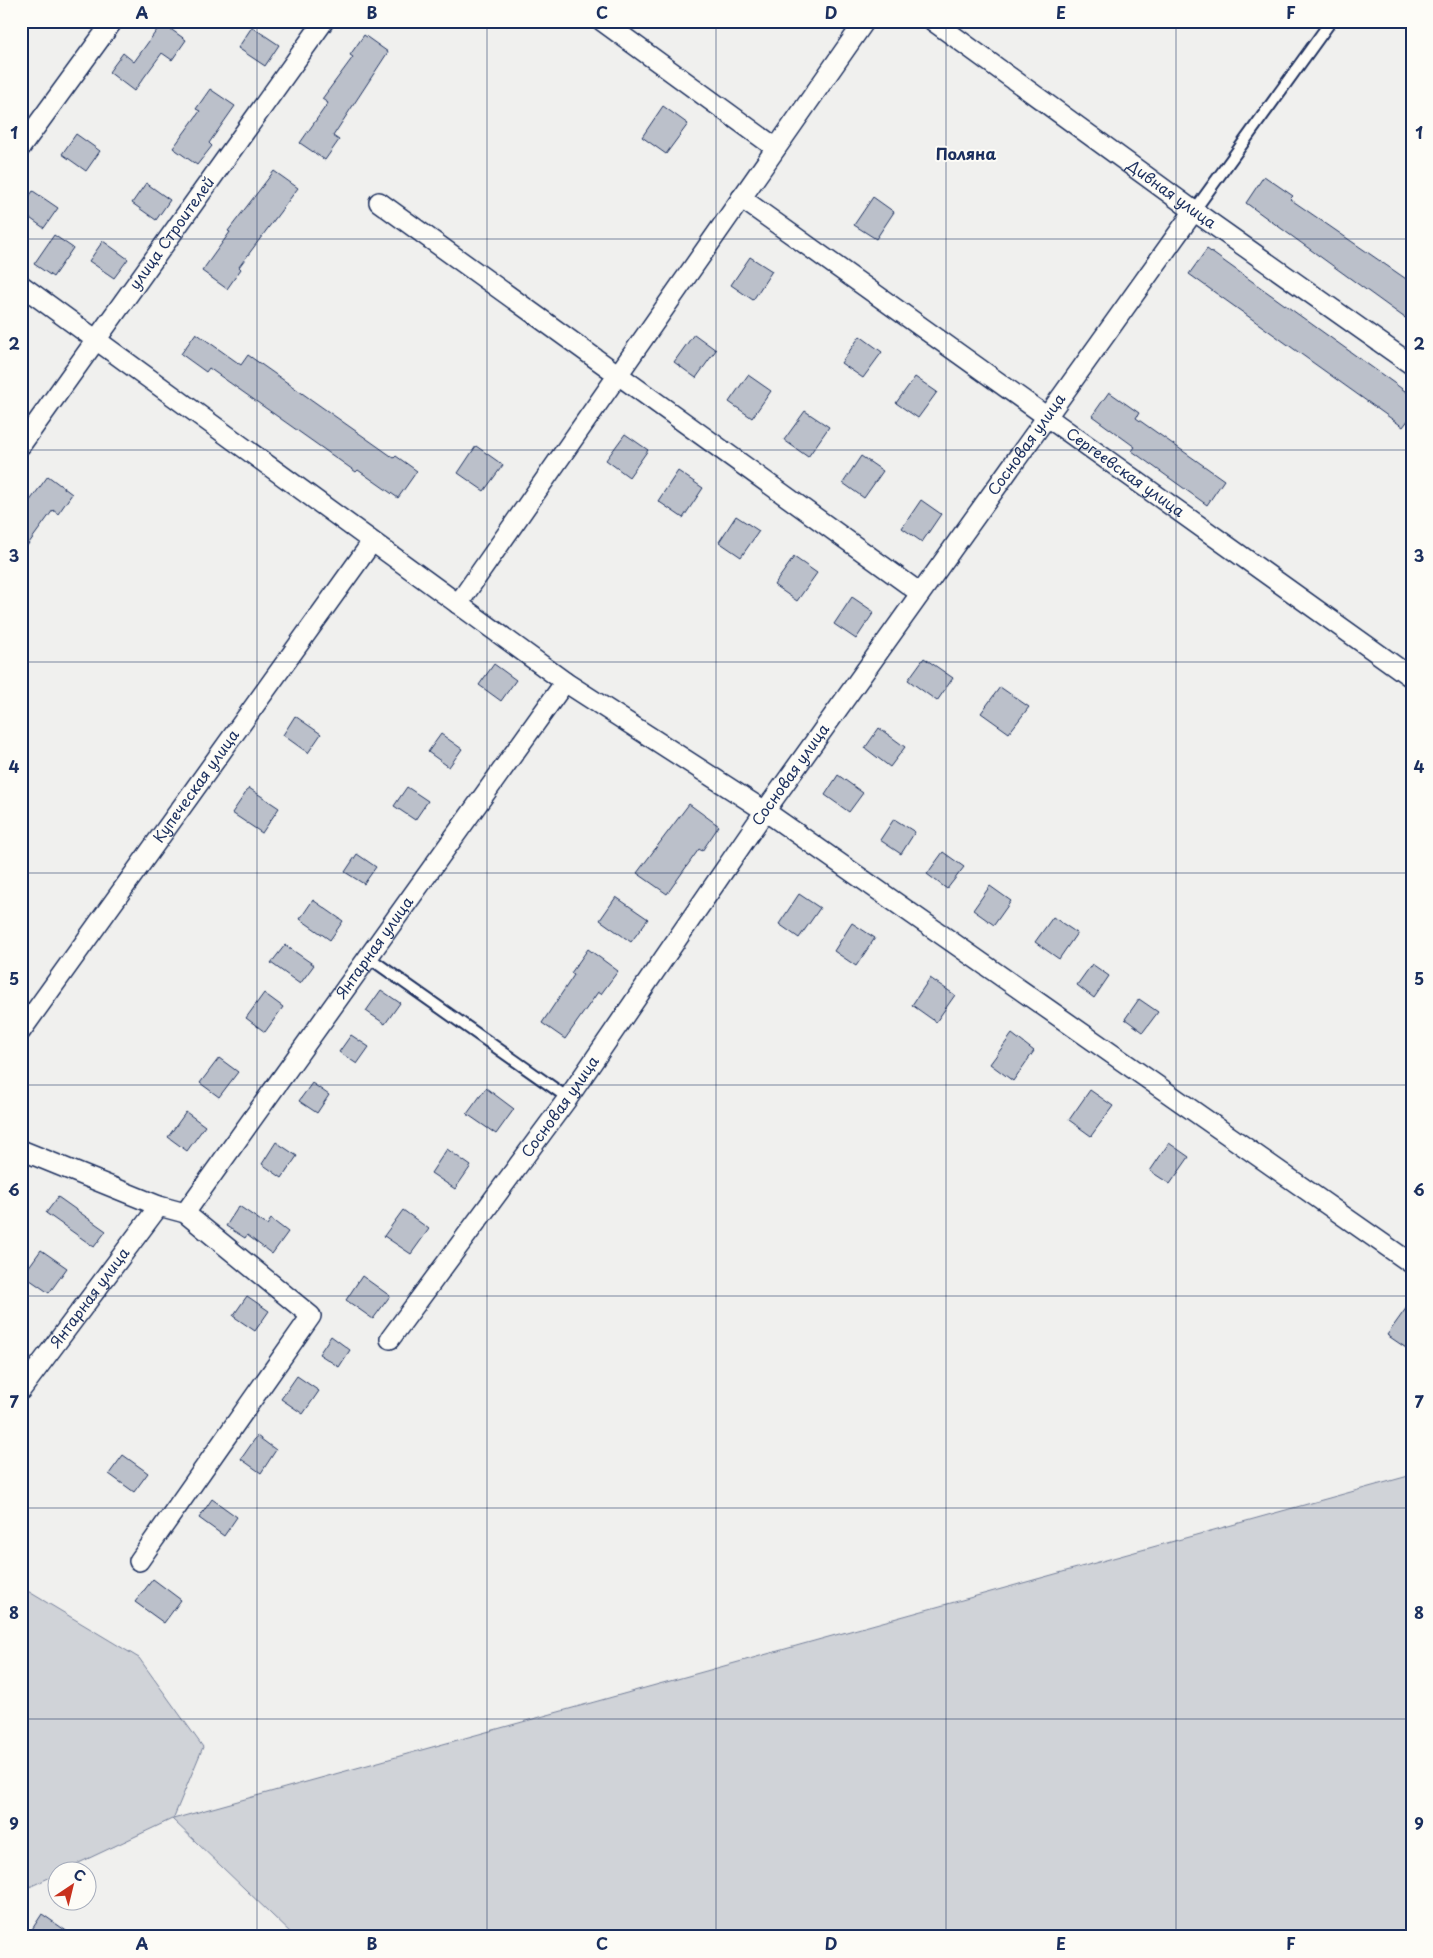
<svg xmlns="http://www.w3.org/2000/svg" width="1433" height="1958" viewBox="0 0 1433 1958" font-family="'Playpen Sans',sans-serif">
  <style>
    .green { fill: #d0d3d8; stroke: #76819b }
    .building { fill: #bbc0ca; stroke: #1b2f5e }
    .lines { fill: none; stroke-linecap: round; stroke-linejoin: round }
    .lane-casing { stroke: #1b2f5e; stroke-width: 14 }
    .street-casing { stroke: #1b2f5e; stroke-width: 22 }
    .lane { stroke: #fdfcf7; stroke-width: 10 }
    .street { stroke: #fdfcf7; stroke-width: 19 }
    .grid { fill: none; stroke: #1b2f5e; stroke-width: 1; stroke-opacity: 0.55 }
    .labels { text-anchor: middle; stroke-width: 4; stroke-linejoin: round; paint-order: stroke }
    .street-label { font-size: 15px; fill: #1b2f5e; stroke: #fdfcf7 }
    .neighbourhood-label { font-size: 16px; font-weight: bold; fill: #1b2f5e; stroke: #fdfcf7 }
    .neatline { fill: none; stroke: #1b2f5e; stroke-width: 2 }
    .grid-label { font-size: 16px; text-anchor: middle; font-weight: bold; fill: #1b2f5e }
  </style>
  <rect width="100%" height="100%" fill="#f0f0ee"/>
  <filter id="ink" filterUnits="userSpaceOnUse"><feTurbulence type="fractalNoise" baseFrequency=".02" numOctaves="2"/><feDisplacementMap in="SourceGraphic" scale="10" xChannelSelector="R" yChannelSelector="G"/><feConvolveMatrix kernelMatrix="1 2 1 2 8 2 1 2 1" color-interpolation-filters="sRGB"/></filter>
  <g filter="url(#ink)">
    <polygon class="green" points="1412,1475 1412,1937 295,1937 172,1819 64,1870 58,1870 57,1874 21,1891 21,1587 139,1658 203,1747 173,1819"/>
    <g class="building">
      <polygon points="162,23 186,40 172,60 162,53 134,91 109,72 123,53 134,62"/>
      <polygon points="252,27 279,45 265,66 238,48"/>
      <polygon points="364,35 388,52 333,136 339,140 325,160 300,143 328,103 322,99 353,57 350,55"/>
      <polygon points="210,89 235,106 209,143 212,146 197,165 173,148 200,111 196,109"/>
      <polygon points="663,106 688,124 666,154 642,137"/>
      <polygon points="76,134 100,151 86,171 62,154"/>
      <polygon points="274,171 298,188 239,267 241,269 227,289 202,271 230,232 228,231"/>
      <polygon points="1264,176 1293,196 1290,199 1412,283 1412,309 1405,318 1246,203"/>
      <polygon points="146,183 170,200 156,220 132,203"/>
      <polygon points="33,191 58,208 44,228 21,212 21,208"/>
      <polygon points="873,197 894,212 876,239 854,225"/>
      <polygon points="54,235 73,248 53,277 34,264"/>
      <polygon points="103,241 128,259 114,278 89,261"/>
      <polygon points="1207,249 1412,396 1412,415 1403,427 1189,274"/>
      <polygon points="750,257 772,271 753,300 731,285"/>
      <polygon points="196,333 241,365 248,355 394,458 396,456 417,471 398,498 358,470 356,472 209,368 206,372 181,354"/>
      <polygon points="694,334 716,350 696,378 674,362"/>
      <polygon points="860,336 882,352 863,378 841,363"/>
      <polygon points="748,375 771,391 752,418 729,402"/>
      <polygon points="915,377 937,392 918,418 896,403"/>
      <polygon points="1109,392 1139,413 1136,418 1224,480 1207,505 1132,451 1135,447 1092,416"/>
      <polygon points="805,411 829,427 808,457 784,440"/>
      <polygon points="625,434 648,450 629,477 606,460"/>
      <polygon points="476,446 503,465 484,491 458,473"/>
      <polygon points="861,456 883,471 864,498 843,483"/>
      <polygon points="678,471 703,488 683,518 658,501"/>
      <polygon points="48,476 72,494 58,514 53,510 21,554 21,513"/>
      <polygon points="921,500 941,514 922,542 902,528"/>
      <polygon points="736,516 759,531 741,557 719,542"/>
      <polygon points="794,557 817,573 797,601 774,585"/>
      <polygon points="852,597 874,612 856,639 834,624"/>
      <polygon points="924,658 953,678 937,701 908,680"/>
      <polygon points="494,664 516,680 501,701 479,685"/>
      <polygon points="1000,687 1029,707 1009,733 981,713"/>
      <polygon points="295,716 321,734 308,753 283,735"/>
      <polygon points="879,728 905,747 890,767 865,748"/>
      <polygon points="441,734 462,749 449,767 428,752"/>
      <polygon points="838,775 863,793 849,812 825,795"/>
      <polygon points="407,787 428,801 415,820 394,806"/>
      <polygon points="249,788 279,808 262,833 232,813"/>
      <polygon points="689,804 719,826 702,851 699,849 667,894 637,873"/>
      <polygon points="894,819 915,832 901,854 880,840"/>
      <polygon points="943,852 964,867 947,889 927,874"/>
      <polygon points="357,854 376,867 364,884 345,872"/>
      <polygon points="990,886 1011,901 994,925 973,910"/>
      <polygon points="799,894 820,908 799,938 779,924"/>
      <polygon points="616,897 648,919 631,942 600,920"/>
      <polygon points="313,900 343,921 330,940 300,919"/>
      <polygon points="1053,917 1077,933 1059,959 1035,942"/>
      <polygon points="852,923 875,938 856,966 834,951"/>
      <polygon points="285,945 314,965 300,984 271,963"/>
      <polygon points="588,949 618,971 601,994 598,992 565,1039 542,1023 574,975 571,973"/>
      <polygon points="1092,964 1109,976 1094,998 1077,985"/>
      <polygon points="930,978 955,995 936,1022 912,1005"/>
      <polygon points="381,990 400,1003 385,1024 366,1011"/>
      <polygon points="264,993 283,1007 265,1032 246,1018"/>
      <polygon points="1139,999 1158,1012 1143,1032 1125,1019"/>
      <polygon points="1012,1034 1034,1051 1013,1081 990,1064"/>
      <polygon points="351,1035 369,1047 357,1064 339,1052"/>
      <polygon points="219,1058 238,1072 219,1097 200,1083"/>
      <polygon points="312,1083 329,1095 317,1113 299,1101"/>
      <polygon points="486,1088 514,1109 496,1134 467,1114"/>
      <polygon points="1090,1090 1113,1106 1091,1136 1069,1120"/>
      <polygon points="186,1112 205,1126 187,1151 168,1137"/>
      <polygon points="276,1142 297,1156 282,1178 262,1164"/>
      <polygon points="1169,1143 1189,1157 1170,1184 1150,1171"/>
      <polygon points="447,1149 471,1166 455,1189 431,1173"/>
      <polygon points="58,1197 106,1231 94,1247 46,1213"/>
      <polygon points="239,1206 267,1225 271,1219 288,1232 272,1254 247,1235 245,1238 226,1226"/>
      <polygon points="403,1210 429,1229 411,1254 384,1236"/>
      <polygon points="41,1250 67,1268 49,1293 23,1275"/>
      <polygon points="362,1276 390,1296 373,1319 346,1300"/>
      <polygon points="247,1296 269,1311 255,1331 233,1316"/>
      <polygon points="1412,1300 1412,1352 1387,1335"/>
      <polygon points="331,1336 350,1350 339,1367 319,1354"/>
      <polygon points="297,1376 319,1391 303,1414 281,1399"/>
      <polygon points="257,1436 276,1450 261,1473 241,1459"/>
      <polygon points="123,1455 148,1473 134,1492 109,1474"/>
      <polygon points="212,1499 237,1517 224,1536 199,1518"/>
      <polygon points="153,1579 181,1600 164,1623 135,1602"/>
      <polygon points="42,1914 75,1937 27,1937"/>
    </g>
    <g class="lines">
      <defs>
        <g id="lane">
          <polyline points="1194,211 1331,21"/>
          <polyline points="368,957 568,1098"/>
        </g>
        <g id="street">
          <polyline points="602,21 776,148"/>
          <path id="s1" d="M 933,21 L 1194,211 L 1412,365"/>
          <polyline points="21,147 113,21"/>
          <path id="s2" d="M 741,198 L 1412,678"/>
          <polyline points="379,202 920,593"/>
          <polyline points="21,285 565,682 765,811 1412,1264"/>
          <path id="s3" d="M 21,445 L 324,21"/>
          <polyline points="458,604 865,21"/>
          <path id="s4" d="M 21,1031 L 372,542"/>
          <polyline points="21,1150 159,1206 185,1213 311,1316 139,1561"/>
          <path id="s5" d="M 185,1213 L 565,682"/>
          <path id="s6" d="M 390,1339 L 568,1098 L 765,811 L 1194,211"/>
          <path id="s7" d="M 21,1390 L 159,1206"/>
        </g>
      </defs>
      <use href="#lane" class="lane-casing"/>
      <use href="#street" class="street-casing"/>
      <use href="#lane" class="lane"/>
      <use href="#street" class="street"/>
    </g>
  </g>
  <path class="grid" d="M 257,21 L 257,1937M 487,21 L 487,1937M 716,21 L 716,1937M 946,21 L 946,1937M 1176,21 L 1176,1937M 21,239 L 1412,239M 21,450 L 1412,450M 21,662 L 1412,662M 21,873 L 1412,873M 21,1085 L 1412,1085M 21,1296 L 1412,1296M 21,1508 L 1412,1508M 21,1719 L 1412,1719"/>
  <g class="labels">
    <g class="street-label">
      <text dy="5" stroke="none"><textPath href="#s1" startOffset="295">Дивная улица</textPath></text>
      <text dy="5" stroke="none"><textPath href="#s3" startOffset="260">улица Строителей</textPath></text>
      <text dy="5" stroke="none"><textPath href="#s6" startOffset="1098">Сосновая улица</textPath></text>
      <text dy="5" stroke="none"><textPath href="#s2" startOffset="472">Сергеевская улица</textPath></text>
      <text dy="5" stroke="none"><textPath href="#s6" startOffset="692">Сосновая улица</textPath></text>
      <text dy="5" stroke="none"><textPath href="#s4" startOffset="301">Купеческая улица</textPath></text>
      <text dy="5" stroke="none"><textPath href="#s5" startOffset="326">Янтарная улица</textPath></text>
      <text dy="5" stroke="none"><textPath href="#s6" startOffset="288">Сосновая улица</textPath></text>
      <text dy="5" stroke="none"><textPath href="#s7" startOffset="115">Янтарная улица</textPath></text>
    </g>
    <g class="neighbourhood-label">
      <text x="966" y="160">Поляна</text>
    </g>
  </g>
  <rect width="1433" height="1958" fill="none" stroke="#fdfcf7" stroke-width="55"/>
  <g transform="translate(72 1886) rotate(35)"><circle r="24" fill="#fdfcf7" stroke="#a3aaba"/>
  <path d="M0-4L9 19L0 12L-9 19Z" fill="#c8321e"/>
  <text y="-8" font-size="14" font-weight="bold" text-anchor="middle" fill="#1b2f5e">С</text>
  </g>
  <rect x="28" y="28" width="1378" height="1902" class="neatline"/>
  <g class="grid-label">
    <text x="142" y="19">A</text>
    <text x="372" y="19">B</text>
    <text x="602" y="19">C</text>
    <text x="831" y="19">D</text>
    <text x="1061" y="19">E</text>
    <text x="1291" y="19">F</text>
    <text x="14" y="139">1</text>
    <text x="1419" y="139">1</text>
    <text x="14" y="350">2</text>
    <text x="1419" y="350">2</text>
    <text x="14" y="562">3</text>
    <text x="1419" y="562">3</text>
    <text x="14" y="773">4</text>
    <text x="1419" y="773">4</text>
    <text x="14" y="985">5</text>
    <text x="1419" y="985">5</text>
    <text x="14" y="1196">6</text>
    <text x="1419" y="1196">6</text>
    <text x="14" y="1408">7</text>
    <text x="1419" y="1408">7</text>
    <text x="14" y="1619">8</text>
    <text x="1419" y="1619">8</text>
    <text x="14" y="1830">9</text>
    <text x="1419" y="1830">9</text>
    <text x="142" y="1950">A</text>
    <text x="372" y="1950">B</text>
    <text x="602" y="1950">C</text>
    <text x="831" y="1950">D</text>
    <text x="1061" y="1950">E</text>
    <text x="1291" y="1950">F</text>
  </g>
</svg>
